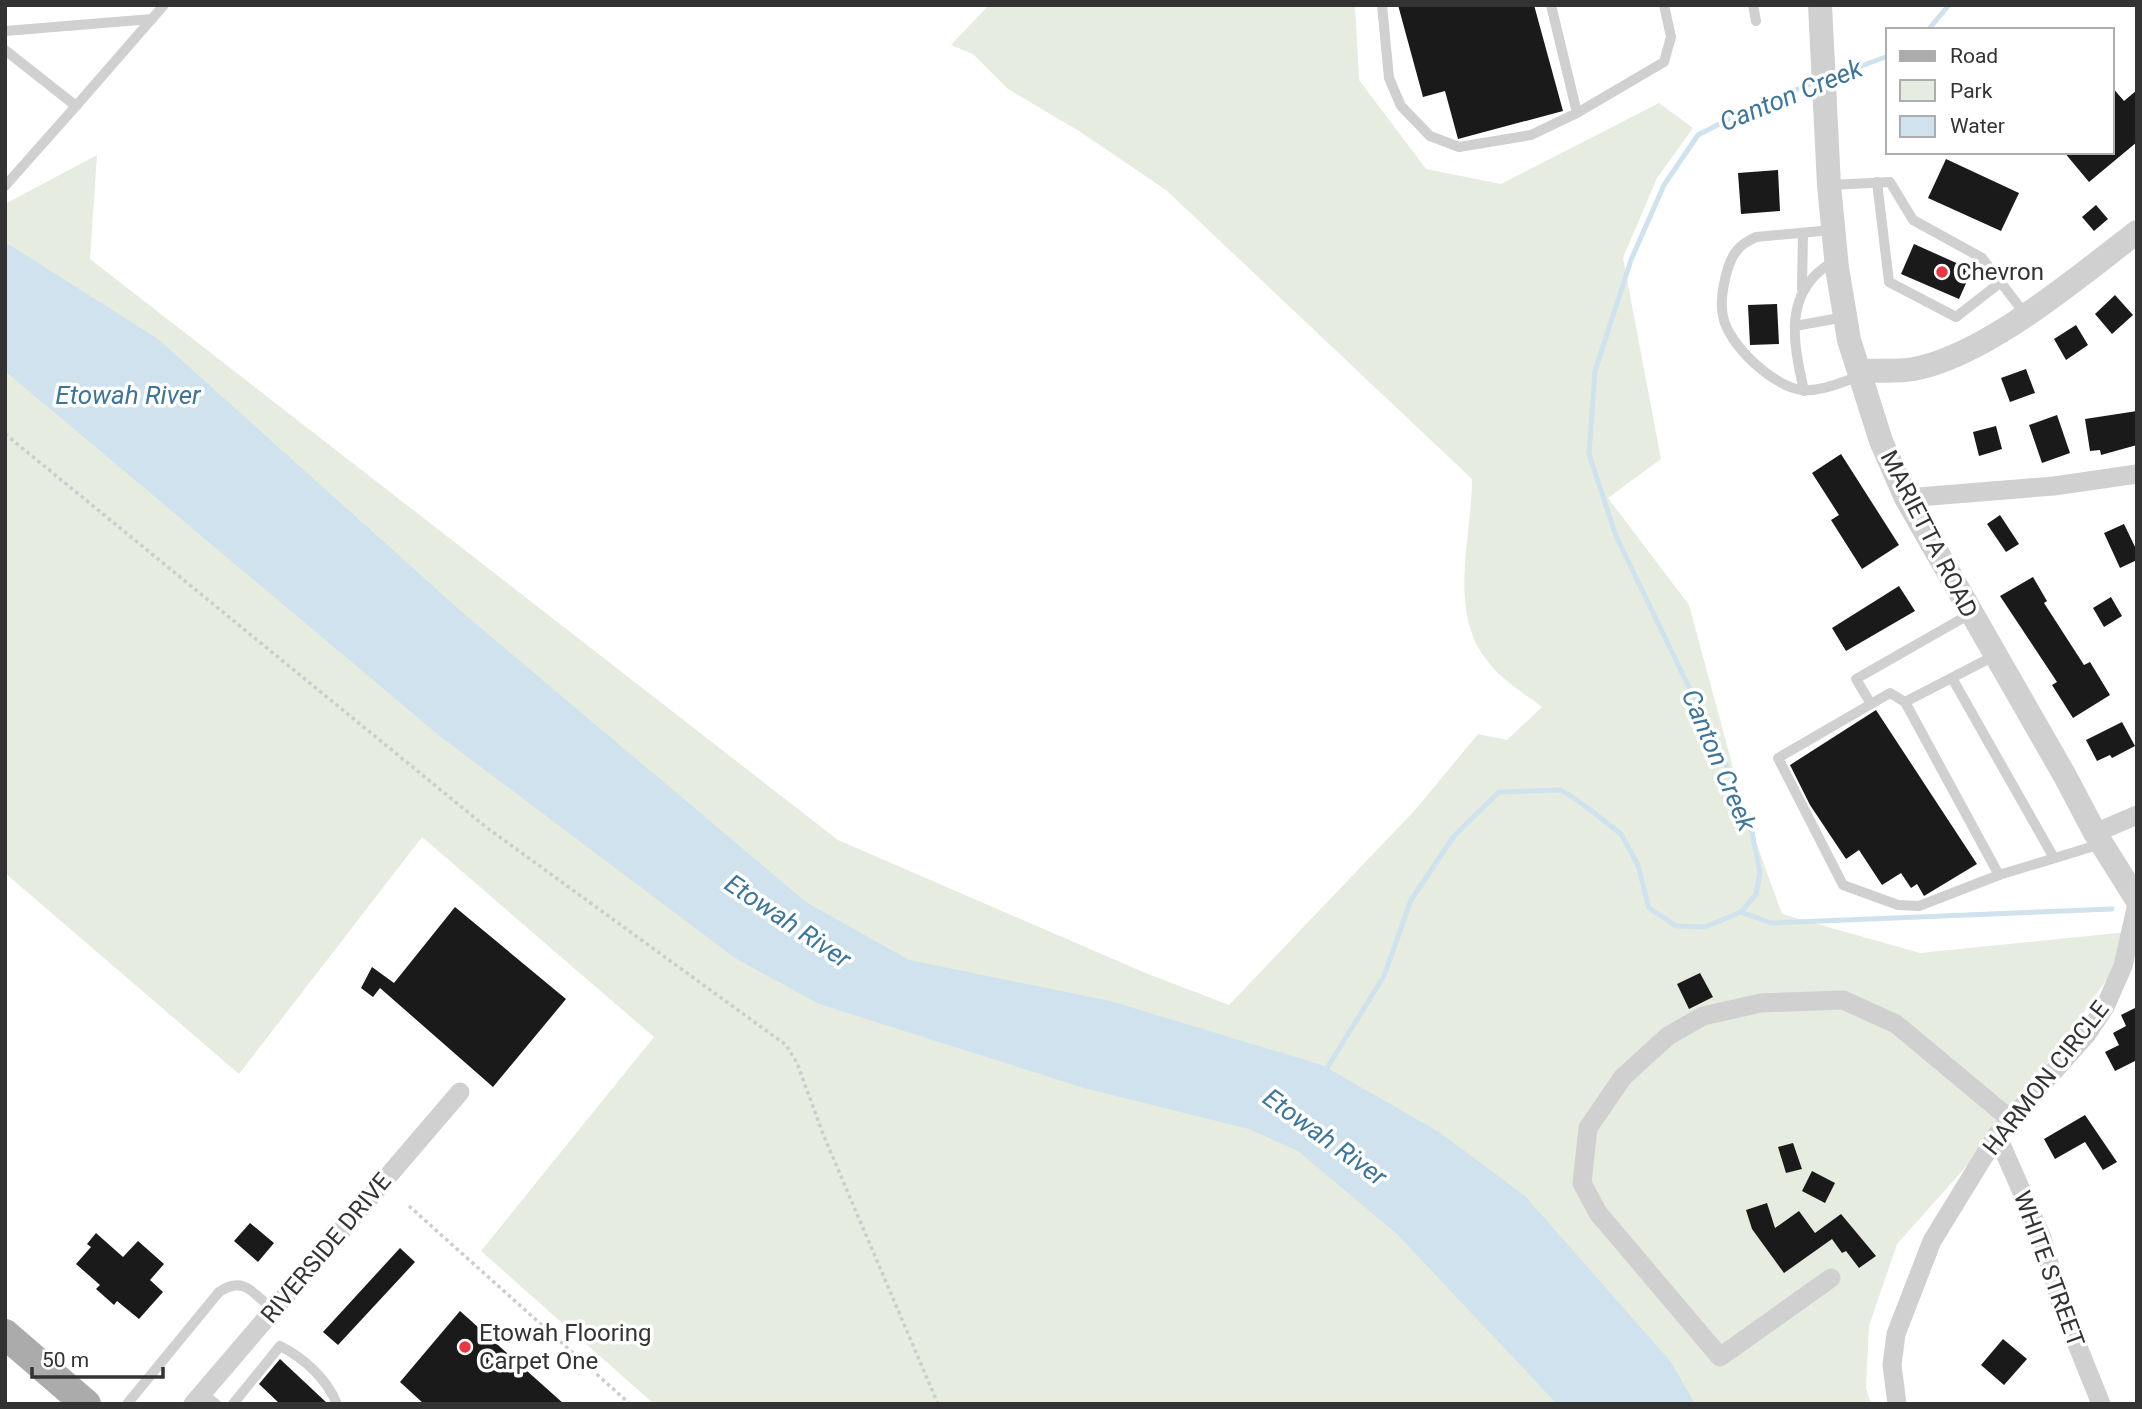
<svg xmlns="http://www.w3.org/2000/svg" width="2142" height="1409" viewBox="0 0 2142 1409" font-family="Roboto,sans-serif">
  <style>
    .green { fill: #e6ecdf }
    .water { fill: #cfe2ee }
    .lines { fill: none; stroke-linecap: round; stroke-linejoin: round }
    .stream { stroke: #cfe2ee; stroke-width: 5 }
    .building { fill: #1a1a1a }
    .path { stroke: #cdcdcd; stroke-width: 3.5; stroke-dasharray: 3.5 3.5; stroke-linecap: butt }
    .service { stroke: #d0d0d0; stroke-width: 10 }
    .minor { stroke: #d0d0d0; stroke-width: 19 }
    .tertiary { stroke: #d0d0d0; stroke-width: 24 }
    .primary { stroke: #ababab; stroke-width: 30 }
    .poi-dot { fill: #e63946; stroke: #fff; stroke-width: 2.5 }
    .labels { text-anchor: middle; stroke-width: 7; stroke-linejoin: round; paint-order: stroke }
    .poi-label { font-size: 24px; fill: #333; stroke: #fff; text-anchor: start }
    .street-label { font-size: 24px; fill: #333; stroke: #fff }
    .water-label { font-size: 26px; font-style: italic; fill: #3f7597; stroke: #fff }
  </style>
  <rect width="100%" height="100%" fill="#fff"/>
  <path class="green" d="M 989,5 L 1355,5 L 1359,80 L 1426,169 L 1501,184 L 1659,103 L 1693,128 L 1657,178 L 1623,258 L 1661,459 L 1608,498 L 1689,605 L 1745,812 L 1782,914 L 1920,953 L 2137,931 L 2137,937 L 2005,1123 L 1897,1244 L 1869,1326 L 1866,1388 L 1871,1404 L 654,1404 L 481,1251 L 654,1037 L 422,837 L 239,1074 L 5,873 L 5,204 L 97,155 L 90,259 L 838,840 L 1143,972 L 1229,1005 L 1416,809 L 1478,734 L 1507,740 L 1542,707 C 1523,693 1499,678 1485,658 C 1448,607 1472,538 1472,479 L 1166,190 L 1079,131 L 1008,89 L 973,54 L 951,45 Z"/>
  <polygon class="water" points="5,242 158,339 463,613 806,902 909,960 1110,1001 1322,1065 1439,1132 1525,1196 1671,1362 1695,1404 1557,1404 1397,1234 1298,1151 1249,1129 1084,1088 819,1004 735,958 441,737 5,371"/>
  <g class="lines">
    <g class="stream">
      <polyline points="1928,30 1949,5"/>
      <polyline points="1829,78 1888,56"/>
      <polyline points="1741,912 1771,923 2112,909"/>
      <polyline points="1322,1069 1327,1068 1384,976 1411,900 1454,836 1499,792 1561,790 1584,805 1621,834 1638,865 1649,908 1676,926 1705,927 1741,912 1756,894 1760,873 1752,832 1725,762 1616,536 1589,454 1595,371 1631,260 1664,185 1698,135 1760,103 1817,82"/>
    </g>
  </g>
  <g class="building">
    <polygon points="1398,5 1534,5 1563,111 1458,139 1445,91 1423,97"/>
    <polygon points="2112,87 2124,101 2137,90 2137,142 2089,182 2064,152 2112,152"/>
    <polygon points="1946,159 2019,193 2001,231 1928,198"/>
    <polygon points="1778,170 1780,211 1741,214 1738,173"/>
    <polygon points="2096,205 2108,219 2094,231 2082,217"/>
    <polygon points="1914,244 1972,270 1959,299 1901,274"/>
    <polygon points="2115,295 2133,315 2112,334 2095,314"/>
    <polygon points="1777,304 1779,344 1750,345 1748,305"/>
    <polygon points="2076,325 2088,345 2066,360 2054,339"/>
    <polygon points="2026,369 2035,393 2010,402 2001,378"/>
    <polygon points="2137,411 2137,445 2101,455 2100,450 2090,451 2085,419"/>
    <polygon points="2057,415 2070,453 2042,463 2029,425"/>
    <polygon points="1996,426 2002,449 1979,456 1973,432"/>
    <polygon points="1841,454 1899,545 1862,569 1831,520 1839,515 1812,473"/>
    <polygon points="2000,515 2019,544 2006,552 1987,524"/>
    <polygon points="2124,524 2137,551 2137,560 2120,568 2104,533"/>
    <polygon points="2033,577 2047,601 2044,603 2084,665 2090,662 2110,695 2073,718 2052,685 2057,682 2000,596"/>
    <polygon points="1899,586 1915,611 1846,651 1832,628"/>
    <polygon points="2111,597 2122,616 2104,627 2093,608"/>
    <polygon points="1876,710 1977,864 1924,896 1917,884 1911,888 1901,873 1882,885 1859,850 1846,859 1810,805 1790,765"/>
    <polygon points="2122,722 2135,746 2112,758 2110,755 2097,761 2086,740"/>
    <polygon points="455,907 566,999 493,1087 380,988 373,997 361,988 372,967 394,983"/>
    <polygon points="1700,973 1713,997 1689,1009 1677,984"/>
    <polygon points="2137,1007 2137,1060 2115,1071 2105,1052 2119,1045 2113,1033 2126,1026 2121,1015"/>
    <polygon points="2085,1115 2117,1162 2103,1170 2085,1142 2055,1159 2044,1139"/>
    <polygon points="1793,1143 1802,1169 1786,1173 1778,1147"/>
    <polygon points="1812,1171 1835,1183 1825,1203 1802,1191"/>
    <polygon points="1767,1203 1775,1228 1799,1211 1815,1233 1841,1214 1876,1256 1859,1268 1846,1251 1842,1253 1832,1239 1784,1273 1752,1229 1746,1210"/>
    <polygon points="250,1223 274,1243 258,1262 234,1241"/>
    <polygon points="96,1233 123,1257 138,1241 164,1264 150,1280 163,1292 139,1319 117,1301 114,1305 96,1289 100,1285 76,1264 91,1247 87,1244"/>
    <polygon points="400,1248 415,1262 338,1345 323,1332"/>
    <polygon points="460,1311 564,1404 424,1404 400,1382"/>
    <polygon points="2003,1339 2027,1359 2004,1385 1981,1365"/>
    <polygon points="280,1359 328,1404 280,1404 259,1384"/>
  </g>
  <g class="lines">
    <g class="path">
      <polyline points="5,434 486,827 786,1045 797,1063 823,1134 938,1404"/>
      <polyline points="409,1206 630,1404"/>
    </g>
    <g class="service">
      <polyline points="1382,5 1389,78 1401,106 1430,136 1459,147 1531,135 1577,113 1664,62 1671,37 1664,5"/>
      <polyline points="1551,5 1577,113"/>
      <polyline points="1753,5 1756,21"/>
      <polyline points="5,31 152,19"/>
      <polyline points="5,50 76,106 164,5"/>
      <polyline points="1877,182 1889,282 1956,317 2001,282"/>
      <polyline points="1830,185 1890,182 1913,220 1982,258 2025,314"/>
      <polyline points="5,186 76,106"/>
      <path d="M 1832,230 L 1756,237 C 1748,241 1740,245 1735,253 C 1726,266 1719,300 1723,316 C 1728,345 1774,387 1802,390 C 1821,392 1842,382 1860,376"/>
      <polyline points="1802,289 1803,233"/>
      <polyline points="1795,326 1845,317"/>
      <path d="M 1804,391 C 1793,341 1782,291 1834,261"/>
      <polyline points="1994,656 1905,702 1999,875 2101,844"/>
      <polyline points="1952,678 2054,858"/>
      <polyline points="1905,702 1890,693 1778,758 1843,885 1898,905 1919,906 1999,875"/>
      <polyline points="1871,704 1856,679 1970,614"/>
      <polyline points="202,1393 216,1404"/>
      <path d="M 127,1404 L 219,1292 C 244,1275 254,1294 273,1310"/>
      <path d="M 233,1404 L 280,1346 C 304,1358 327,1379 337,1404"/>
    </g>
    <g class="minor">
      <polyline points="1906,498 2054,486 2137,474"/>
      <polyline points="2095,833 2137,815"/>
      <polyline points="1997,1135 2042,1238 2060,1302 2101,1404"/>
      <polyline points="1831,1278 1720,1357 1598,1213 1582,1183 1588,1128 1623,1077 1668,1036 1703,1016 1761,1003 1843,1000 1896,1024 2010,1119"/>
      <polyline points="193,1404 460,1092"/>
      <polyline points="1897,1404 1892,1365 1896,1334 1932,1241 1997,1135 2087,1034 2105,1007 2123,966 2137,904"/>
    </g>
    <g class="tertiary">
      <polyline points="1820,5 1829,185 1837,268 1849,340 1881,441 1906,498 2065,776 2095,833 2137,900"/>
      <path d="M 1860,371 C 1877,370 1897,372 1914,369 C 1987,355 2078,277 2137,232"/>
    </g>
    <polyline class="primary" points="5,1334 86,1404"/>
  </g>
  <g class="poi-dot">
    <circle cx="1942" cy="272" r="7"/>
    <circle cx="465" cy="1347" r="7"/>
  </g>
  <g class="labels">
    <g class="poi-label">
      <text x="1956" y="280">Chevron</text>
      <text x="479" y="1341">Etowah Flooring<tspan x="479" dy="28">Carpet One</tspan></text>
    </g>
    <g class="street-label">
      <text transform="translate(1929 534) rotate(63)" y="8">MARIETTA ROAD</text>
      <text transform="translate(2046 1078) rotate(-52)" y="8">HARMON CIRCLE</text>
      <text transform="translate(326 1248) rotate(-50)" y="8">RIVERSIDE DRIVE</text>
      <text transform="translate(2049 1269) rotate(70)" y="8">WHITE STREET</text>
    </g>
    <g class="water-label">
      <text transform="translate(1791 95) rotate(-22)" y="9">Canton Creek</text>
      <text x="128" y="404">Etowah River</text>
      <text transform="translate(1719 760) rotate(67)" y="9">Canton Creek</text>
      <text transform="translate(788 921) rotate(34)" y="9">Etowah River</text>
      <text transform="translate(1325 1137) rotate(36)" y="9">Etowah River</text>
    </g>
  </g>
  <rect width="2142" height="1409" fill="none" stroke="#333333" stroke-width="14"/>
  <rect x="1886" y="28" width="228" height="126" fill="#ffffff" stroke="#adadad" stroke-width="2"/>
  <rect x="1900" y="51" width="35" height="10" fill="#ababab" stroke="#adadad" stroke-width="2"/>
  <text x="1950" y="63" font-size="21" fill="#333333">Road</text>
  <rect x="1900" y="80" width="35" height="21" fill="#e6ecdf" stroke="#adadad" stroke-width="2"/>
  <text x="1950" y="98" font-size="21" fill="#333333">Park</text>
  <rect x="1900" y="116" width="35" height="21" fill="#cfe2ee" stroke="#adadad" stroke-width="2"/>
  <text x="1950" y="133" font-size="21" fill="#333333">Water</text>
  <path d="M32 1367v10h131v-10" fill="none" stroke="#333333" stroke-width="3.5"/>
  <text x="42" y="1367" font-size="21" fill="#333333" stroke="#ffffff" stroke-width="5" paint-order="stroke">50 m</text>
</svg>
